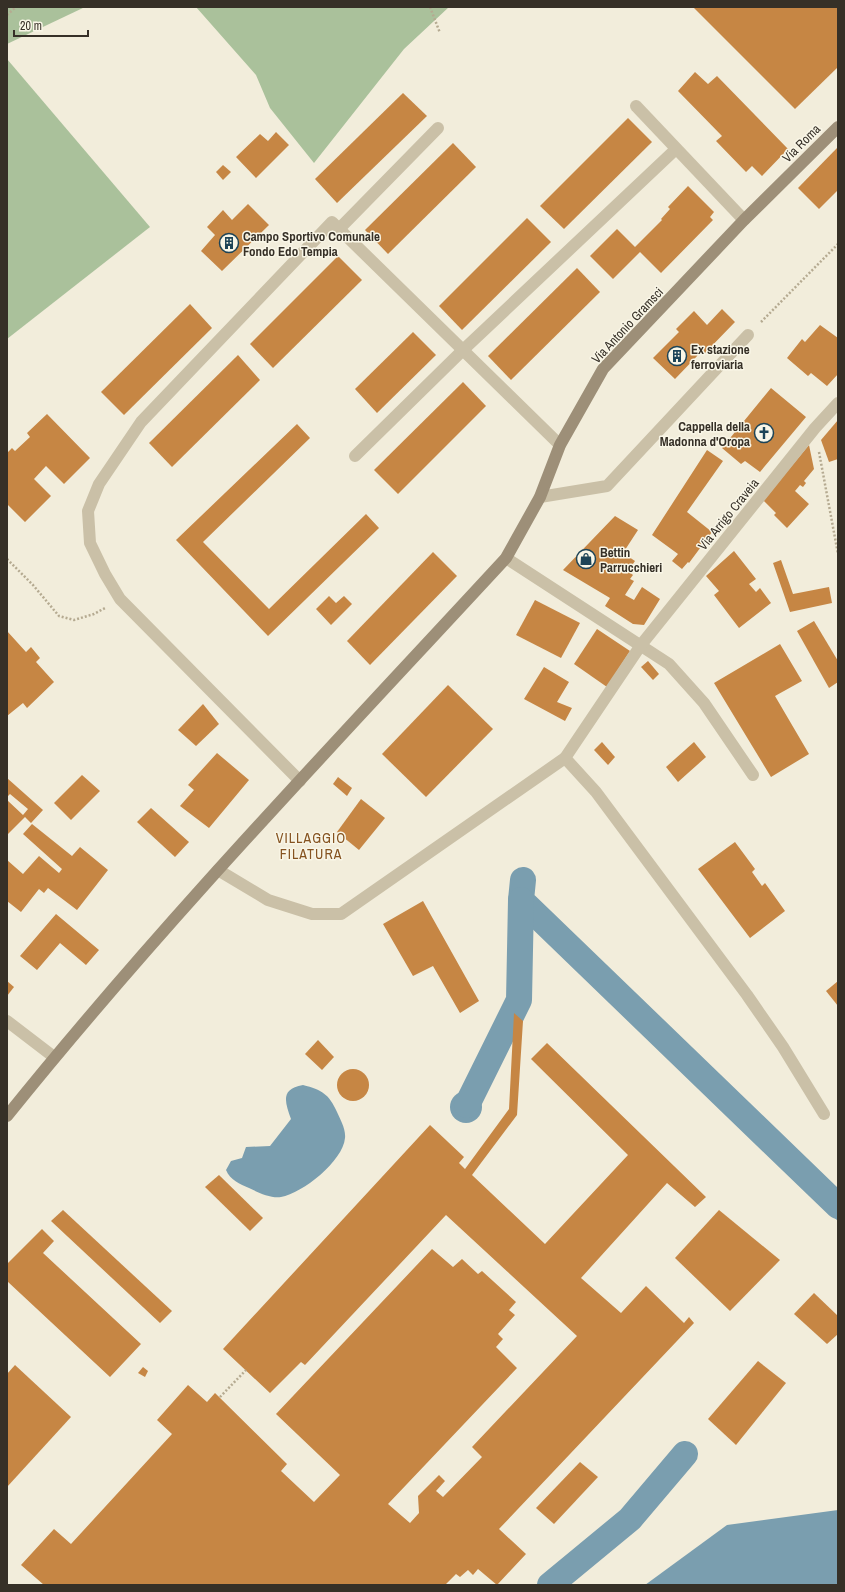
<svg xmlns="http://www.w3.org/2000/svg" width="845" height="1592" viewBox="0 0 845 1592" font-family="'Archivo Narrow',sans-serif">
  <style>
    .green { fill: #aac19b }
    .water { fill: #7a9eaf }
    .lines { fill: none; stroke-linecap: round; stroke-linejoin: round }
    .canal { stroke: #7a9eaf; stroke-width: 26 }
    .building { fill: #c68644 }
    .path { stroke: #b5aa91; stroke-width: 2.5; stroke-dasharray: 2 2; stroke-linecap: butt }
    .street { stroke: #cac0a7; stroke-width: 12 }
    .secondary { stroke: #9d8f78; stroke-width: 12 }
    .labels { text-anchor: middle; stroke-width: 3; stroke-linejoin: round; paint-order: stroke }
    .street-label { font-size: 13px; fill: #363027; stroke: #f9f6e7 }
    .poi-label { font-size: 13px; font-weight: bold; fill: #363027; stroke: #f9f6e7; text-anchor: start }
    .neighbourhood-label { font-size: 14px; letter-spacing: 1px; fill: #855320; stroke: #f9f6e7 }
  </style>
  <rect width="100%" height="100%" fill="#f2eddb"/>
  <g class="green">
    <polygon points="7,7 85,7 7,44"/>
    <polygon points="196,7 449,7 404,49 314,163 270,108 256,75"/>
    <polygon points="7,59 150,227 7,339"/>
  </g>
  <g class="water">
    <path d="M 303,1085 C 322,1090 329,1094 337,1112 C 340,1119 346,1129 345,1138 C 343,1161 303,1193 281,1197 C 272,1199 257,1192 249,1188 C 240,1184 230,1180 226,1170 L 231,1161 L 242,1158 L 246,1147 L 270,1146 L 291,1119 C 285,1102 280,1089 303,1085 Z"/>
    <circle cx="466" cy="1107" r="16"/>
    <polygon points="825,1178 838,1190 838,1221 809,1195"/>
    <polygon points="838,1510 838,1585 645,1585 727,1525"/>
  </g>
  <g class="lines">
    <g class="canal">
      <polyline points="523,880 521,900 838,1206"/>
      <polyline points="467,1105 519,1000 521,900"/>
      <polyline points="550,1585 630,1519 685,1454"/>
    </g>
  </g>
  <g class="building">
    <polygon points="693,7 838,7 838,67 795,109"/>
    <polygon points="695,72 708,84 717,76 788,149 762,176 752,166 746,172 716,141 722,136 678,91"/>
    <polygon points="403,93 427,116 337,203 315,179"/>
    <polygon points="628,118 652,142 564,229 540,206"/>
    <polygon points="276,132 289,145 256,178 236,157 260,134 268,141"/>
    <polygon points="453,143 476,167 388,254 365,230"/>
    <polygon points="838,147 838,190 819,209 798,188"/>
    <polygon points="223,165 231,172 223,180 216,172"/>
    <polygon points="688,186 714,212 710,217 713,220 661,273 640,252 613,279 590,256 617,229 635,247 662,220 661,219 670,209 668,207"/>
    <polygon points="248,204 269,225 222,271 201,251 215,235 207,227 223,210 232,220"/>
    <polygon points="527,218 551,242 462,330 439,306"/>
    <polygon points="338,256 362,280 273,368 250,344"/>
    <polygon points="577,268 600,292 511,380 488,356"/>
    <polygon points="190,304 212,328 124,415 101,392"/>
    <polygon points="722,309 735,322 703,355 700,353 675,379 653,358 679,332 676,329 694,311 707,325"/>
    <polygon points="820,325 838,338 838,374 827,386 811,373 808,376 787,358 802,339 805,342"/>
    <polygon points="413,332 436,355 377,413 355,389"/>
    <polygon points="238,355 260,380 172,467 149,443"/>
    <polygon points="463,382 486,406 398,494 374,470"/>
    <polygon points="771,388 806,417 760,472 745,461 741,464 722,448"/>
    <polygon points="47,414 90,458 64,484 46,466 34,479 51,496 25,522 7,504 7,453 12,448 15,451 30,437 27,433"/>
    <polygon points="838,420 838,459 829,462 821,440"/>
    <polygon points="297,424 310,438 203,542 269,609 366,514 379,528 268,636 176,540"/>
    <polygon points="809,445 814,469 804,481 806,483 803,487 800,485 795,491 809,504 787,528 774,515 776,513 763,500"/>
    <polygon points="707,450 723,461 687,512 712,532 689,563 688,562 682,569 672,561 678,554 652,535"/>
    <polygon points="615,516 638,530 623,553 635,561 628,571 633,575 630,579 634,581 625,595 634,600 642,587 660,599 644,625 633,624 605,606 610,598 563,570"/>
    <polygon points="734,551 756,579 749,584 756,592 760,588 771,603 739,628 714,595 719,591 706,576"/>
    <polygon points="433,552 457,576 370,665 347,641"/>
    <polygon points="781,560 793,594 829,587 832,603 790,612 773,563"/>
    <polygon points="329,596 336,603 344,596 352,604 331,625 316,609"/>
    <polygon points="535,600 580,623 561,658 516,635"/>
    <polygon points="814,621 838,661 838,682 829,688 797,631"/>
    <polygon points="597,629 630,651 607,687 574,664"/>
    <polygon points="7,631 26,652 31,647 40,658 36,662 54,682 27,708 23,703 7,716"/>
    <polygon points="780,644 802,681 775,696 809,754 771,777 714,683"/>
    <polygon points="648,661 659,674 653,680 641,667"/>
    <polygon points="544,667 569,682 557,702 572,708 565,721 524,699"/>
    <polygon points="448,685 493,729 426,797 382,754"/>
    <polygon points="203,704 219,724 196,746 178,730"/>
    <polygon points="602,742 615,757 608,765 594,750"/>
    <polygon points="694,742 706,757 678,782 666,767"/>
    <polygon points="217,753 249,780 209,828 180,806 194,790 188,785"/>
    <polygon points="82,775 100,791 71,820 54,803"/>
    <polygon points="338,777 352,788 347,796 333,784"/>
    <polygon points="7,778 43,810 31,823 25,817 7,835 7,800 23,815 28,809 10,794 7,797"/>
    <polygon points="361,799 385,818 359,850 337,832"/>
    <polygon points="151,808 189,842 175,857 137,822"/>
    <polygon points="32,824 72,856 80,847 108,870 77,910 48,888 44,893 39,889 21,912 7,901 7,860 23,874 39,856 59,873 62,869 23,834"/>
    <polygon points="735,842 755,869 752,872 762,886 765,883 785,911 750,938 698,869"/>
    <polygon points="423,901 479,1001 460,1013 433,966 413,976 383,924"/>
    <polygon points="56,914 99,950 86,965 60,943 37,970 20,956"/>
    <polygon points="7,981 14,987 7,996"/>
    <polygon points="838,981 838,1006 826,991"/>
    <polygon points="514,1013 523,1021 517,1115 472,1175 545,1244 628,1155 531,1059 547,1043 706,1197 695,1207 667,1183 581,1278 621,1313 646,1286 684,1323 689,1317 694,1323 499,1529 526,1554 497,1585 478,1569 473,1575 468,1570 460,1577 456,1574 445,1585 44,1585 21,1565 54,1529 71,1544 172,1434 157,1420 188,1385 207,1402 215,1393 287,1464 281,1471 314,1502 340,1475 276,1414 432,1249 453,1267 462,1259 478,1274 482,1271 516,1302 509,1310 515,1315 498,1334 503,1339 496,1347 517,1368 388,1504 410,1523 419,1513 418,1496 439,1475 445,1481 436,1491 443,1497 482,1457 472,1447 577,1336 446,1215 305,1365 301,1362 270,1393 223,1349 430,1125 464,1157 459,1163 465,1169 509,1109"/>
    <polygon points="318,1040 334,1057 322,1070 305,1054"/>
    <circle cx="353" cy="1085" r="16"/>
    <polygon points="219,1175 263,1218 250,1231 205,1187"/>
    <polygon points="63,1210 172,1311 160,1323 51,1221"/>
    <polygon points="719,1210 780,1260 730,1311 675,1258"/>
    <polygon points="42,1229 54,1241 43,1253 141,1344 110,1377 7,1281 7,1264"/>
    <polygon points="814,1293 838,1316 838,1334 827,1344 794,1314"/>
    <polygon points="758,1361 786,1383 736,1445 708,1419"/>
    <polygon points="15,1365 71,1417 7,1487 7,1374"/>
    <polygon points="143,1367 148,1371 145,1377 138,1373"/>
    <polygon points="580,1462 598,1477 554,1524 536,1508"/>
  </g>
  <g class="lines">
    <g class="path">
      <polyline points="430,7 440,33"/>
      <polyline points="7,15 16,7"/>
      <polyline points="761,322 838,244"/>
      <polyline points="819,452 838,554"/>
      <polyline points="7,559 33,585 59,616 74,620 94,614 105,608"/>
      <polyline points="220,1397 246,1370"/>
    </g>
    <g class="street">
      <polyline points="636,106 744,220"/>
      <polyline points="339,229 438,128"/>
      <polyline points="355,456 463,350 676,149"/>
      <polyline points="540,497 607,486 748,335"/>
      <polyline points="506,558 669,664 704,703 753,775"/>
      <polyline points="565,758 596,792 747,995 783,1047 824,1114"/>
      <polyline points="300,781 120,599 105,574 90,543 88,511 99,484 141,422 332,222 560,445"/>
      <polyline points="218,870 268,900 312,914 341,914 565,758 641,645 815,428 838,403"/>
      <polyline points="7,1021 54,1057"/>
    </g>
    <path class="secondary" d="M 7,1116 C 164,921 337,741 506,558 L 540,497 L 560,445 L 603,369 L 744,220 L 838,127"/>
  </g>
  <defs>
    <symbol id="building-ring" viewBox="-11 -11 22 22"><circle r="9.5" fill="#f9f6e7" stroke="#1d4457" stroke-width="1.5"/><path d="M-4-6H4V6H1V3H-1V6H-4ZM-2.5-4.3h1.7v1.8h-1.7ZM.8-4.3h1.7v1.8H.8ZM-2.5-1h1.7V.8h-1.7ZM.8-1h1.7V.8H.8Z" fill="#1d4457"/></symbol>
    <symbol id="church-ring" viewBox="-11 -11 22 22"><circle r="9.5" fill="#f9f6e7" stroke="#1d4457" stroke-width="1.5"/><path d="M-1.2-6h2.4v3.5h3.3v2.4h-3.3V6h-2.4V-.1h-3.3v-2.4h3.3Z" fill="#1d4457"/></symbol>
    <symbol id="shop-ring" viewBox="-11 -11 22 22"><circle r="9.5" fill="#f9f6e7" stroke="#1d4457" stroke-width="1.5"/><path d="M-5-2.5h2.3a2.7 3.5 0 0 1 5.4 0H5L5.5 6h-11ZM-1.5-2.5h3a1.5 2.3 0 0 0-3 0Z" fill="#1d4457"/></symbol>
  </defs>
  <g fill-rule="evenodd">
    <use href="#building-ring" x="218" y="232" width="22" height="22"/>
    <use href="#building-ring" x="666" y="345" width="22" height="22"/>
    <use href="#church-ring" x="753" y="422" width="22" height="22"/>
    <use href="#shop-ring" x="575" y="548" width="22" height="22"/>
  </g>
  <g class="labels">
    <g class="street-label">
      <text transform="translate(801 143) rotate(-45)" y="5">Via Roma</text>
      <text transform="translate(627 325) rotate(-47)" y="5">Via Antonio Gramsci</text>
      <text transform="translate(728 514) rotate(-51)" y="5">Via Arrigo Craveia</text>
    </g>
    <g class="poi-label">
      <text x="243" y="241">Campo Sportivo Comunale<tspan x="243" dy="15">Fondo Edo Tempia</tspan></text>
      <text x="691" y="354">Ex stazione<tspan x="691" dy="15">ferroviaria</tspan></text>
      <text x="750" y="431" text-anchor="end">Cappella della<tspan x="750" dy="15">Madonna d'Oropa</tspan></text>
      <text x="600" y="557">Bettin<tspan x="600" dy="15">Parrucchieri</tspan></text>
    </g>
    <g class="neighbourhood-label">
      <text x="311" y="843">VILLAGGIO<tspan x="311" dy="16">FILATURA</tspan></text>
    </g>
  </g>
  <rect width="845" height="1592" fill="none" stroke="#363027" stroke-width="16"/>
  <path d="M14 30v6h74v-6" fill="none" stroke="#363027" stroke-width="2"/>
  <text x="20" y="30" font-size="12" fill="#363027" stroke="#f9f6e7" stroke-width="3" paint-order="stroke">20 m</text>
</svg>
